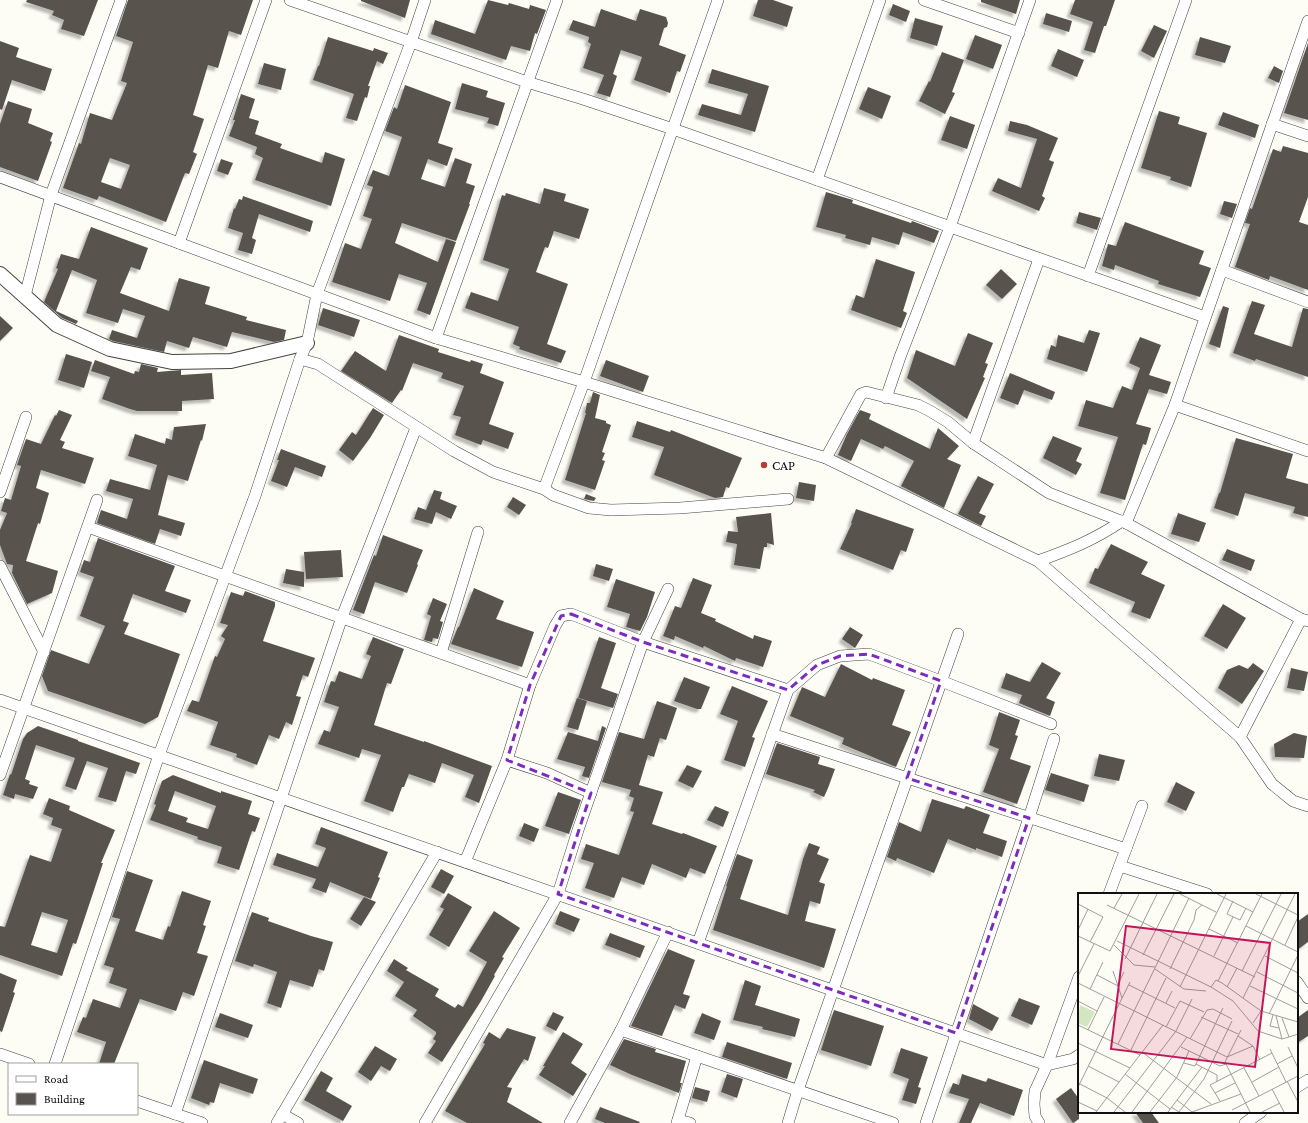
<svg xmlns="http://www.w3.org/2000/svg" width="1308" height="1123" viewBox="0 0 1308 1123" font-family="'Crimson Pro',serif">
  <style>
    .building { fill: #58534e; fill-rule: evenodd; filter: url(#shadow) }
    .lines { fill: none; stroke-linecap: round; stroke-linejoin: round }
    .minor-casing { stroke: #434343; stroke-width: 12 }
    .tertiary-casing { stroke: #434343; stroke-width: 16 }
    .minor { stroke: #fff; stroke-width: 11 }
    .tertiary { stroke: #fff; stroke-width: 14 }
    .marked { fill: none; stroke: #7b2cbf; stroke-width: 3; stroke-dasharray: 8 5; stroke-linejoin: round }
    .poi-dot { fill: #b13e38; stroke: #fff; stroke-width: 1.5 }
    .labels { text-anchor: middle; stroke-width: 4; stroke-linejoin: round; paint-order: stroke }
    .poi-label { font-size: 14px; fill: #101010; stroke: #fff; text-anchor: start }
    .inset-road { fill: none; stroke: #9f9e99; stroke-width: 1 }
    .view { fill: #c2185b; fill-opacity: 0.15; stroke: #c2185b; stroke-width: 2 }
    .inset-edge { fill: none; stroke: #101010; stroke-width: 2 }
  </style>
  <defs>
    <filter id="shadow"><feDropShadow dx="-3.5" dy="3.5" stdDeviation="1" flood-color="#0004"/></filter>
  </defs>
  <rect width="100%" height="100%" fill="#fefdf5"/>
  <g class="building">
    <polygon points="27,0 98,0 84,36 61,29 64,20 52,15 54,11 26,2"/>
    <path d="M 128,0 L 253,0 L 241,35 L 229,31 L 218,68 L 208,65 L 193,115 L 204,119 L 193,152 L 197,154 L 189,174 L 185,173 L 166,222 L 99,196 L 97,200 L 63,188 L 79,143 L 81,144 L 90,113 L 112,120 L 127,83 L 121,81 L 133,42 L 116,36 ZM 110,158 L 130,165 L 121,189 L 101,182 Z"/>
    <polygon points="361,0 410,0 405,18 361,1"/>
    <polygon points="488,0 508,5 509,3 529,9 530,5 546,10 537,34 535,33 530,51 511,46 506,60 431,34 435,20 475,34"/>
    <polygon points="758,0 773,0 793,7 787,27 753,16"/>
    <polygon points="981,0 1020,0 1016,14 981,2"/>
    <polygon points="1075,0 1115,0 1106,26 1104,26 1095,53 1084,50 1093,22 1070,14"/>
    <polygon points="893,4 910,11 906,22 889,15"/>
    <polygon points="601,9 636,21 640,9 666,17 668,23 667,27 664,28 659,45 686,55 680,72 677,71 670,93 634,80 642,57 621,50 613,74 617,76 610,97 597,93 604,75 583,68 591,44 588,42 589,37 569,30 573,20 595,27"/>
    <polygon points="1046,13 1072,21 1069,32 1043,24"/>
    <polygon points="915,18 943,26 937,46 910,38"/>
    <polygon points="1154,25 1167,31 1154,58 1141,51"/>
    <polygon points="975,35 1002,45 993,69 966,59"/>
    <polygon points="328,37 373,51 374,48 388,53 383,64 377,61 368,86 370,86 367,98 365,97 357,121 346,118 354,94 313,80 318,66 319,66"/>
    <polygon points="1200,37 1231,46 1225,63 1195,55"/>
    <polygon points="0,41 19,48 16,57 52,69 45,91 12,80 2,110 0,109"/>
    <polygon points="1308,43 1308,120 1284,113"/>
    <polygon points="1058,49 1084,60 1077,77 1051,66"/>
    <polygon points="942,52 964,60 952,92 955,93 945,114 919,101 929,81 930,82"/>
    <polygon points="264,63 286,69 281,90 258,84"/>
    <polygon points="1274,66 1283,71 1279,83 1268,78"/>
    <polygon points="712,69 769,86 755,132 698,115 702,104 741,115 748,94 708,83"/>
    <polygon points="462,83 488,91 486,97 505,103 498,126 487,123 489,118 455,109"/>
    <polygon points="405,85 451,102 438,143 453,148 447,166 428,159 421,179 445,187 455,158 472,164 466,183 475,186 469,204 470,204 456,241 402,223 395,243 438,262 446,239 456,242 430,315 417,310 427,283 399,274 390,301 332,282 345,243 361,249 372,219 363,216 373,187 367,185 373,170 389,176 402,137 385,131 394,107 397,109"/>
    <polygon points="868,87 891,96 882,119 859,109"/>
    <polygon points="241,94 255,99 249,118 259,121 255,134 282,144 280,148 322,163 325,152 345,159 331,206 255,180 263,158 255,154 257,147 229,136 235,120 233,120"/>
    <polygon points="8,101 32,109 28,123 53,133 50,141 52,142 38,181 0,167 0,124"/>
    <polygon points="1159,111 1180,117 1178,124 1207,133 1191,187 1170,180 1171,177 1141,168"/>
    <polygon points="1223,112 1259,125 1255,138 1218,125"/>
    <polygon points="950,116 975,125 967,149 941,140"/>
    <polygon points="1010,121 1027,125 1058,138 1049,160 1054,162 1042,196 1045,198 1039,211 992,191 998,178 1021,188 1037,139 1008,131"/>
    <polygon points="1283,146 1308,153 1308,197 1299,222 1308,225 1308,290 1270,276 1269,280 1235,267 1250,224 1245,223 1250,208 1252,209 1273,149 1281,152"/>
    <polygon points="221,159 233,163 228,175 217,171"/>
    <polygon points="544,188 566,194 564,201 589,209 579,239 554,231 548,248 545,247 536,272 568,284 547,344 566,351 561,363 519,349 520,347 513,344 519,327 465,308 471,292 498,301 509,269 483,260 502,195 505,196 506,193 540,204"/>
    <polygon points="826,192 853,200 852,203 911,223 912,221 939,231 934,243 903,232 899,245 872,237 870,245 845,238 846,235 816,227"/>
    <polygon points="243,196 313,221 310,232 259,214 252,238 256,240 252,254 238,250 243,233 228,228 234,208 235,209 239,199 242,200"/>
    <polygon points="1224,201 1237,204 1232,218 1220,214"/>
    <polygon points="1079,212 1101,218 1097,230 1076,223"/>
    <polygon points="1125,222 1204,251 1199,264 1211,268 1200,297 1158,284 1159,281 1115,265 1114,270 1102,266 1108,244 1116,246"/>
    <polygon points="91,227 148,248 140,270 131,267 120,293 169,311 179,278 210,287 205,304 247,317 246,320 286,330 284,340 274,342 232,332 227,347 193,337 189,348 167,341 164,352 113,341 109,339 112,330 137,338 145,316 123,309 118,323 86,313 97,280 72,270 56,311 78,321 76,324 62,318 44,302 58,269 56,268 61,254 79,259"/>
    <polygon points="876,259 915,272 903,311 907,313 901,328 851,310 856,295 864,298"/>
    <polygon points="1001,269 1017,284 1002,299 986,285"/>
    <polygon points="1252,301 1265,305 1254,334 1292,347 1303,308 1308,309 1308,377 1256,359 1255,361 1233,353"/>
    <polygon points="1223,306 1229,308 1220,348 1209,344"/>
    <polygon points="323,308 360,320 354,337 318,325"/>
    <polygon points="0,316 13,328 0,341"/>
    <polygon points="1089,330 1100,333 1087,372 1047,359 1051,345 1056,347 1058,335 1084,343"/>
    <polygon points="968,333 993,343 985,363 988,364 983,377 985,378 967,419 907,378 916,350 955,366"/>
    <polygon points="399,335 439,349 438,352 470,362 471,360 483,364 480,373 504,382 489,424 514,433 508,449 483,440 481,445 455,435 461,417 453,415 464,386 441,378 443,373 413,363 402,391 401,390 392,403 341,371 355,351 386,371"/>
    <polygon points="1140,337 1161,345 1149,375 1171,382 1167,394 1149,389 1136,424 1151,428 1146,445 1143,444 1125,500 1100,493 1118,437 1078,426 1086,400 1113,408 1122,386 1132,390 1140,368 1129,363"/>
    <polygon points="66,354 92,362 84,388 58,380"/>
    <polygon points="95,360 134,374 135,371 139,372 141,364 158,368 157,372 181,370 181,375 212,373 214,399 182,401 182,411 137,411 130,409 102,399 110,377 91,371"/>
    <polygon points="606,360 649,376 643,392 600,376"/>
    <polygon points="1010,373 1055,392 1052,400 1024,390 1018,405 1000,398"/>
    <polygon points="593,392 600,395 595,418 606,421 606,423 611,425 602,452 605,453 602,460 605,461 595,490 565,480 586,413 585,413 587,403 590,403"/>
    <polygon points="373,408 384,415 370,438 353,461 339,450 352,432 356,435"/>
    <polygon points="59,410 72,415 60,440 65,442 62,448 94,458 85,484 41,470 36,488 49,493 40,524 38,523 26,561 58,571 52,593 27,604 12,573 13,565 7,564 0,545 0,530 7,513 1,511 5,498 11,500 21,466 17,465 26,439 41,444 55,415 56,416"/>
    <polygon points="860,410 871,414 869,419 930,449 938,428 959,446 947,459 961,465 944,508 901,486 914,461 885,446 883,449 861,439 851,461 838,455 847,434"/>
    <polygon points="637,421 670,432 671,430 742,458 729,488 726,487 723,497 715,498 654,475 664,447 632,437"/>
    <polygon points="206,424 202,441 201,440 188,481 168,475 158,515 185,523 181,536 160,529 155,544 97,523 101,510 127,519 133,499 106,491 110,479 150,490 157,465 128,456 135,434 165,444 166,438 172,440 174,427"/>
    <polygon points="1053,436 1082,448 1076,461 1082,464 1076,475 1043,458"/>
    <polygon points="1236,438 1293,454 1286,478 1308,484 1308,517 1293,513 1295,507 1245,493 1238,516 1214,508 1219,493 1220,493"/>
    <polygon points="281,449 326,466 322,477 295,467 287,487 271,481 279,460 277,460"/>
    <polygon points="978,476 994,484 979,513 986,516 981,526 958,514"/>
    <polygon points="799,482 816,485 814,501 796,498"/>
    <polygon points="434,490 442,492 440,499 457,506 451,519 436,512 432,524 414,519 418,507 426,510"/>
    <polygon points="586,494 596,498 594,501 584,499"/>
    <polygon points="513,497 526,505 519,515 507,507"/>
    <polygon points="856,509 914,529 906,552 901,550 893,570 840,549 852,523 851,523"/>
    <polygon points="771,513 774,545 767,543 767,547 764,547 760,569 734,565 737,544 726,542 728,531 738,532 736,517"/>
    <polygon points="1178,513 1206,523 1199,542 1171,534"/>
    <polygon points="383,535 423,550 417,564 418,565 407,593 375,582 364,614 353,610 374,555 376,556"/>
    <polygon points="98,538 175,566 165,591 191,600 186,613 133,594 123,621 129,623 124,634 180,654 158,717 145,724 48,691 42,676 51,650 89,664 105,626 80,616 94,577 80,572 84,560 90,562"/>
    <polygon points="1111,544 1148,562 1141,574 1165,585 1150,619 1131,612 1135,602 1089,583 1095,568 1098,569"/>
    <polygon points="1227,549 1255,560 1251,571 1222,560"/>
    <polygon points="341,550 343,577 306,579 304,552"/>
    <polygon points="596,564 613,569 609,581 593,576"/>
    <polygon points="286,569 304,572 304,587 283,583"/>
    <polygon points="693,578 712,585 701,613 716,619 715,621 753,639 754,635 772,641 763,667 736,658 735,661 704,646 703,648 675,636 674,640 663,636 675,606 681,608"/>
    <polygon points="616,579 655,592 647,617 640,631 626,627 630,614 607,607"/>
    <polygon points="474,588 504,601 496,619 534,632 522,667 451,644 458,627 459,627"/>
    <polygon points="245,591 275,602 275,606 263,641 315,658 308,677 303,675 296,696 301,697 292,725 286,722 279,739 269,735 257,765 236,757 237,754 210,745 218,722 187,711 192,700 199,702 215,656 217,657 225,639 221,636 228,625 220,623 231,592 243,596"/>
    <polygon points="433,598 447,604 440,621 443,622 438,639 433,638 432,642 424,640 431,616 427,614"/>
    <polygon points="1223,604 1246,618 1227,649 1204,636"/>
    <polygon points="850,627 863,635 855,648 842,639"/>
    <polygon points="373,637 404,649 391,684 387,683 374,725 424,742 424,741 492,766 479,803 465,797 474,775 442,763 435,783 409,774 404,787 402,787 393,812 364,801 381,755 362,749 359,758 318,744 324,730 330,732 339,707 324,702 331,681 335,682 339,671 362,679 371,656 366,654"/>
    <polygon points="599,637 616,643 601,688 618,694 613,708 578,698"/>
    <polygon points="1042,662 1061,673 1046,698 1055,702 1050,716 1019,703 1022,695 1001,688 1006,673 1030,682"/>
    <polygon points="1253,663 1264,671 1242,704 1218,688 1227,670 1239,665 1248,669"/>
    <polygon points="841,664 872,680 873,678 905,690 892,725 911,732 896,767 842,744 844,738 790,716 802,687 825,697"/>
    <polygon points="1291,668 1308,672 1304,691 1287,688"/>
    <polygon points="684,677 710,687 701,709 697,709 674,701"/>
    <polygon points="732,686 768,701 752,737 755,738 745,767 724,760 738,721 720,714"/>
    <polygon points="577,698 587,701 578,730 567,727"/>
    <polygon points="657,701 677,708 666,740 660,738 654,757 648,755 639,785 663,792 652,824 682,834 683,833 717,846 705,874 690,868 686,878 652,864 644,885 622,877 614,898 585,888 594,863 581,859 586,844 619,855 634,812 630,811 634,798 629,796 631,790 602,782 619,732 644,739"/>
    <polygon points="999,712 1020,720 1015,735 1018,736 1010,759 1031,766 1017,804 983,792 999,749 989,745"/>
    <polygon points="38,726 78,740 78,741 140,763 136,774 126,771 116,802 98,797 108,768 87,761 76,790 65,786 75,758 36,745 25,779 30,781 29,784 38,787 33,799 15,794 14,799 3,795 10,774 11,775 23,739 27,733"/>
    <polygon points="602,726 606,728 589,778 582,776 585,767 557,759 568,732 598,741"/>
    <polygon points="1294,733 1307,736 1304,758 1275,757 1274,744"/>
    <polygon points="777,743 820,757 818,764 835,769 828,788 824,797 813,792 815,790 766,774"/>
    <polygon points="1099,754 1125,760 1119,781 1094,776"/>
    <polygon points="687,765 702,771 693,788 678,781"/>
    <polygon points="1051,773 1089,785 1084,802 1045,790"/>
    <path d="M 173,775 L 221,793 L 221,791 L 252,801 L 248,814 L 260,818 L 255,832 L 252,831 L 239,870 L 217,863 L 222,847 L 197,839 L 198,837 L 150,820 L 156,805 L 154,804 L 162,781 ZM 175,791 L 216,806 L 208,829 L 186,822 L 188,818 L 168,811 Z"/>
    <polygon points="1176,782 1195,792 1186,811 1167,802"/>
    <polygon points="558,792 581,800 569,834 545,826"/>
    <path d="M 49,798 L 70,806 L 69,810 L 115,830 L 101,863 L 103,863 L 76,944 L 73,943 L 62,976 L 0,955 L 0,926 L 5,927 L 30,855 L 51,862 L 62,829 L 51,825 L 53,818 L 43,814 ZM 42,912 L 68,920 L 57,953 L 31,945 Z"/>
    <polygon points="932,799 964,809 966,806 990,815 983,833 1007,841 1002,857 976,848 976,850 948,839 934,873 897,858 896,861 887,857 899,822 921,832"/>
    <polygon points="715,806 729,812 723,827 707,820"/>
    <polygon points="524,823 539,829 534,842 519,836"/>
    <polygon points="321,827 388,852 378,877 380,878 371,899 330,882 326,893 312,888 316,879 273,865 277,853 318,867 326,848 315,844"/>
    <polygon points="809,843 820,847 817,854 829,859 819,882 825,884 820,904 810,901 805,921 836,929 824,968 713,930 727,886 726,886 737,854 753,860 740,899 788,915 803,859"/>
    <polygon points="441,869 454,876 444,894 431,887"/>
    <polygon points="127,871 153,880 135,931 163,940 168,926 170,927 182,891 211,901 203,925 206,926 197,953 208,956 194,996 183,992 176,1011 140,999 114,1064 99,1064 106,1042 77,1032 83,1017 86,1018 93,999 120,1008 127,989 109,983 114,968 104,965 120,919 112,917"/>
    <polygon points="448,893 472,907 449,947 429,935 444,909 440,907"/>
    <polygon points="364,897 376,902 361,926 350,919"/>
    <polygon points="494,911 520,928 502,957 504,958 494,975 495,976 481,1001 442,1062 428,1053 436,1041 433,1039 436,1034 436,1032 413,1016 417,1010 395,996 404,982 387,971 394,959 408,968 406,970 439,989 435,996 455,1008 458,1004 463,1007 487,962 469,951"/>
    <polygon points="560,911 580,919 574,932 555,924"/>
    <polygon points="252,912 269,918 268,921 311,936 333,942 324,971 319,969 313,987 290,980 281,1008 267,1003 277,972 254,964 253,967 235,961"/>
    <polygon points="1308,914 1308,942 1297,950 1297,922"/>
    <polygon points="610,933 645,946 640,958 605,945"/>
    <polygon points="668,949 695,960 683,994 690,996 685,1009 675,1005 662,1036 631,1026"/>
    <polygon points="0,973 17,980 13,992 15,993 2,1032 0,1031"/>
    <polygon points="745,980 761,986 755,1005 800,1019 795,1037 762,1029 763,1027 733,1020"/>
    <polygon points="1019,998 1040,1006 1032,1025 1011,1016"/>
    <polygon points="973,1004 999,1018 992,1031 969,1019"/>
    <polygon points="834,1010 884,1026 871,1066 821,1050"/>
    <polygon points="1308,1010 1308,1036 1297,1043 1297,1018"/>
    <polygon points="553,1012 564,1017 556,1031 546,1026"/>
    <polygon points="220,1013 253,1025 248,1038 215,1027"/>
    <polygon points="702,1013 721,1021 714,1040 694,1033"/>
    <polygon points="507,1028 536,1037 528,1061 524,1059 507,1087 512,1088 507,1102 543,1123 467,1123 445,1111 485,1044 483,1043 489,1032 500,1039"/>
    <polygon points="563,1032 583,1044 571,1063 587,1074 573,1096 539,1075 545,1066 543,1066"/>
    <polygon points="624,1039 656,1049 655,1052 686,1061 680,1083 682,1083 679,1093 632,1075 610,1065"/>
    <polygon points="727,1042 792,1063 787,1079 722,1057"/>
    <polygon points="375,1046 397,1059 390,1071 381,1066 371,1081 358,1072"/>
    <polygon points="901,1048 928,1057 918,1087 921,1088 916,1104 902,1100 909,1079 893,1073"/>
    <polygon points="204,1060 258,1079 253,1094 220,1083 214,1103 210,1102 209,1105 191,1098"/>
    <polygon points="321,1071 333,1078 326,1091 352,1106 343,1121 304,1100"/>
    <polygon points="727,1074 743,1079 737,1098 721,1092"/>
    <polygon points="962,1074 986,1082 988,1078 1023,1090 1014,1116 980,1103 971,1123 959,1123 969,1099 949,1093 953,1083 959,1085"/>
    <polygon points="695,1087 710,1091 707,1102 692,1098"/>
    <polygon points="1071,1088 1079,1099 1079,1119 1073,1123 1056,1099"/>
    <polygon points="600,1107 640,1122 639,1123 605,1123 595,1119"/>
    <polygon points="1135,1112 1151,1112 1159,1123 1143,1123"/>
  </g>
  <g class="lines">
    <defs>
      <g id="minor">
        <polyline points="290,0 527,82 583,99 673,129 1205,317"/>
        <polyline points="924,0 1019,33"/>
        <polyline points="1272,124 1308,136"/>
        <polyline points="0,177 436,338 584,382 826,458 1038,561 1240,737 1272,784 1293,801 1308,806"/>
        <polyline points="817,180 880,0"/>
        <polyline points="179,243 266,0"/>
        <polyline points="1222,270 1308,302"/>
        <polyline points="1088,276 1186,0"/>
        <polyline points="25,296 51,195 121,0"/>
        <polyline points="436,338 557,0"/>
        <polyline points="300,359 318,364 454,451 493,472 544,489 553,495 589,508 611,510 680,508 788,499"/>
        <polyline points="886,398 900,357 950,227 1030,0"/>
        <polyline points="1175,405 1308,451"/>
        <polyline points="973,443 1039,259"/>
        <polyline points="826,458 861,394 866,392 918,405 930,411 948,422 973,443 1049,493 1126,523 1301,619 1308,621"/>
        <polyline points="544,489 584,382 718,0"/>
        <polyline points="0,492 26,417"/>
        <polyline points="1126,523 1175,405 1308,21"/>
        <polyline points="88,527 530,685"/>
        <path d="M 1038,561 C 1069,550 1094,540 1122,521"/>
        <polyline points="0,566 44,652"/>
        <polyline points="441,653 478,532"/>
        <polyline points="0,700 1047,1065 1073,1059 1079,1055"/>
        <polyline points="772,734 1126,849"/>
        <polyline points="1240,737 1301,619"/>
        <polyline points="507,760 547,773 591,793"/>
        <polyline points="0,775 97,500"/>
        <polyline points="465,862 507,760 530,685 555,626 561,616 571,614 643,642 788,690"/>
        <polyline points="1120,866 1207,894"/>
        <polyline points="1109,894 1142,806"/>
        <polyline points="698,943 788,690 817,665 840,656 869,654 941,681 1051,724"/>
        <polyline points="1297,982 1308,998"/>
        <polyline points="621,1030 893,1123"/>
        <polyline points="0,1054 29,1064"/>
        <polyline points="55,1064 159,755 255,496 300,359 307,343 317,294 411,42 425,0"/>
        <polyline points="1297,1087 1308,1080"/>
        <polyline points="137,1101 202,1123"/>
        <polyline points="175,1114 342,617 416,428"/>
        <polyline points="282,1114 298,1123"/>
        <polyline points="678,1120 690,1123"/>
        <polyline points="277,1123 437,852"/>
        <polyline points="425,1123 558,894 578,830 643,642 668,589"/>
        <polyline points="570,1123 621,1030 668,932"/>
        <polyline points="677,1123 697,1056"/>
        <polyline points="788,1123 798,1090 958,634"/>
        <polyline points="926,1123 1029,818 1054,739"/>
        <polyline points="1039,1123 1035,1116 1034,1104 1035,1091 1047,1065 1079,977"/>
        <polyline points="1245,1123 1261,1112"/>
      </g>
      <polyline id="tertiary" points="0,274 57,325 110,349 172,362 231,361 307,343"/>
    </defs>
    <use href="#minor" class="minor-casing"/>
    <use href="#tertiary" class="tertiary-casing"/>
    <use href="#minor" class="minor"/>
    <use href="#tertiary" class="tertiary"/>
  </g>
  <path class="marked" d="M 571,614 L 643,642 L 788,690 L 817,665 L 840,656 L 869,654 L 941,681 L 907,778 L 1029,818 L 956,1033 L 558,894 L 591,793 L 507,760 L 530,685 L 561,616 Z"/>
  <circle class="poi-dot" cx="764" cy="465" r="4"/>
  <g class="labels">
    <g class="poi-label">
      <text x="772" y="470">CAP</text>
    </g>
  </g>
  <g transform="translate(1078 893)">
    <rect width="220" height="220" fill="#fefdf5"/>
    <path d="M 2,112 L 17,119 L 9,134 L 0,130 Z" fill="#d1e6c1"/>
    <path class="inset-road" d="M 102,1 L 138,19M 139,1 L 175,19M 178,1 L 220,22M 155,8 L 149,21 L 162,27 L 168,15M 0,11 L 25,24 L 12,49M 29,12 L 177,84M 36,15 L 44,1M 168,33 L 220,59M 131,36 L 160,50M 0,37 L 10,16M 0,43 L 32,58 L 61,1M 39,48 L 133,94 L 155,108 L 180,138 L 204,146 L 211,144M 36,52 L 56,72 L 77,74M 207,52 L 220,24M 65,62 L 96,1M 136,63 L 155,24M 187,63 L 220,80M 47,66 L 79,1M 77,76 L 106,96 L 128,98M 92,76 L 116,27 L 118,17 L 124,12M 35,78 L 44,105M 164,78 L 203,1M 179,79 L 220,100M 19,82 L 40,93M 0,83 L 16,51M 140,88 L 184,1M 0,90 L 149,164 L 175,153M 40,91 L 46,79M 51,92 L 97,115M 172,93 L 220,116M 102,94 L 148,1M 133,94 L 138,87 L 144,90 L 183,118 L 220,129M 149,94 L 159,75M 12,96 L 25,69M 165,105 L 217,1M 0,108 L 19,118M 88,110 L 94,98M 191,121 L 220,62M 195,122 L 192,133 L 201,135M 198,123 L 204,146M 123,124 L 160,141M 204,125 L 211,144 L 220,141M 175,130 L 183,118M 0,132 L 62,162M 88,134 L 102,108 L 126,119M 10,137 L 26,104M 163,137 L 147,169 L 172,219M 160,143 L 175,153 L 182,167M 112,146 L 129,117 L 135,116 L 154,126M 0,150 L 52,175M 40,151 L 111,5M 103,154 L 142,173 L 148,171M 210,154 L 220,175M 192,156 L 208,189M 53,157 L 88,85M 64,159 L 133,211M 106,170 L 117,173 L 145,115M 118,171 L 139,182 L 139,189M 199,171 L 214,163M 10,173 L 41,189M 166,175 L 181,203M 47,181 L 92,216M 209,188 L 220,209M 174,189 L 201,174M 0,190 L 29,205 L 47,219M 0,194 L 52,89M 194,196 L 206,219M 137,200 L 157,190M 99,207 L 114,219M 142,208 L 132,192 L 194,160M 0,209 L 19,218M 93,214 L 101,219 L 126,186 L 154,128M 154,217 L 220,183M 18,219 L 85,132M 36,219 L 98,138 L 114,106M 54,219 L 109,144M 72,219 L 99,184 L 111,158M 90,219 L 124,174M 114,219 L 163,201M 184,219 L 202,210"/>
    <path class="view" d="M 48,33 L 192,50 L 177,174 L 33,156 Z"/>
    <rect width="220" height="220" class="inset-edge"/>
  </g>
  <rect x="8" y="1063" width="130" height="52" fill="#ffffff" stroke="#9f9f9f"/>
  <rect x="16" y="1076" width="20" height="6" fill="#ffffff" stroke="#9f9f9f"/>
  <text x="44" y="1083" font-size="12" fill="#101010">Road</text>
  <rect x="16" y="1093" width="20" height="12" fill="#58534e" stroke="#9f9f9f"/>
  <text x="44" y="1103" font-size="12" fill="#101010">Building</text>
</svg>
